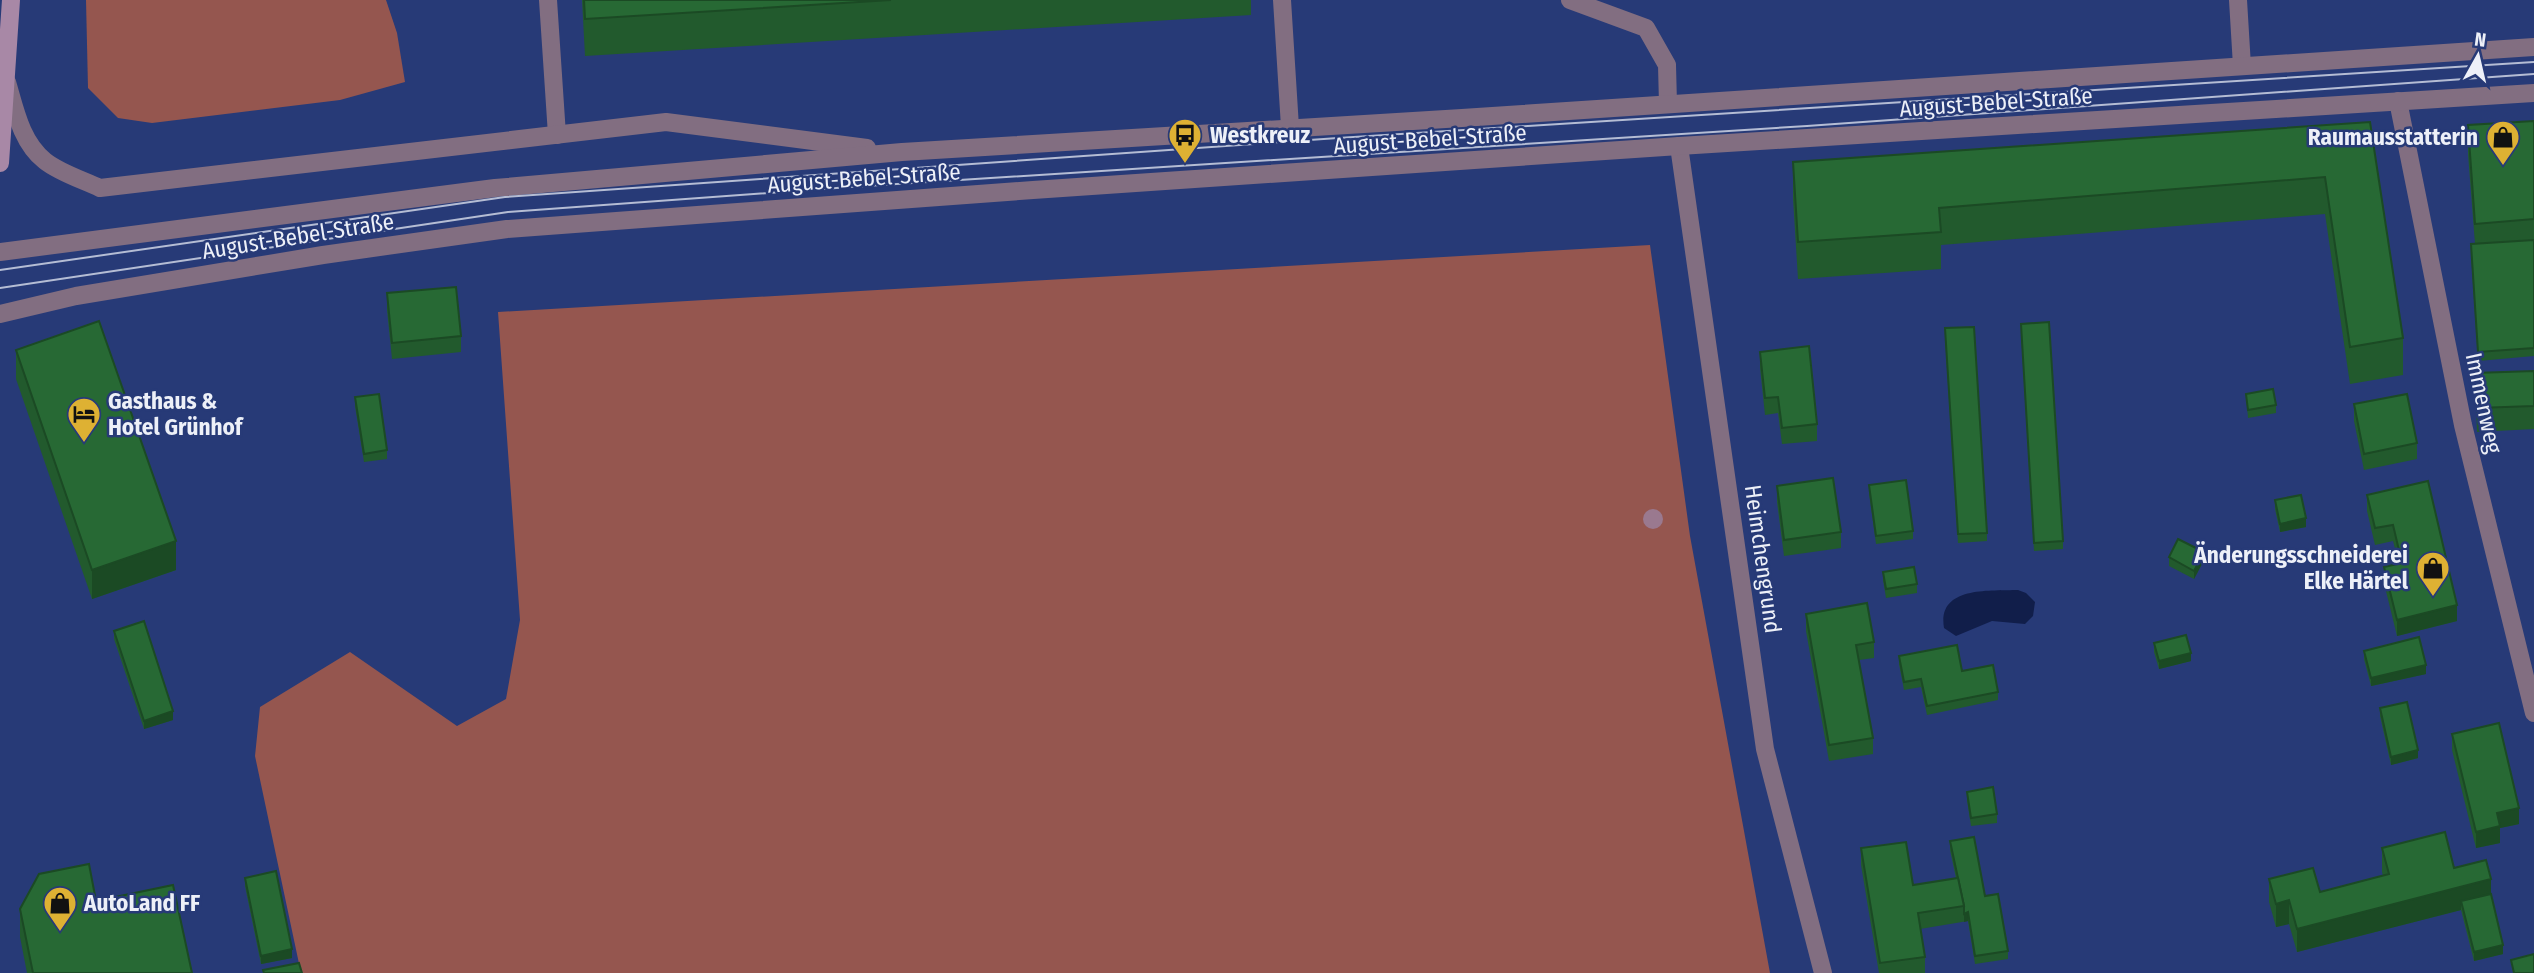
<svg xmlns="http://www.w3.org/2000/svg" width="2534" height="973" viewBox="0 0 2534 973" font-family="'Fira Sans Condensed',sans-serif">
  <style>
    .forest { fill: #95564f }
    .water { fill: #111e4a }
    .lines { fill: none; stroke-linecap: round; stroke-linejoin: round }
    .service { stroke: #826e81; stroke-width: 18 }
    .minor { stroke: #826e81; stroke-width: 18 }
    .tertiary { stroke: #826e81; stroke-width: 18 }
    .secondary { stroke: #a888a6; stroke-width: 18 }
    .tram { stroke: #b5bdd4; stroke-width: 2 }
    .tree { fill: #9a798f }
    .wall { fill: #225a2d }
    .shaded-wall { fill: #1b4a24 }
    .building { fill: #276934; stroke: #1b4a24; stroke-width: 2 }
    .labels { text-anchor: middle; stroke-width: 5; stroke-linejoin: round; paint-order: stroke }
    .street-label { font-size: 23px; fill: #edf0f8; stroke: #273a77 }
    .poi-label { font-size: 23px; font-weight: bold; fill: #edf0f8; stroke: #273a77; text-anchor: start }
  </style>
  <rect width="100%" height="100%" fill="#273a77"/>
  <g class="forest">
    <polygon points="86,0 386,0 397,33 405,82 340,100 152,123 118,118 88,88"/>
    <polygon points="1650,245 1690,536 1770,973 301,973 255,756 260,707 350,652 457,726 506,699 520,620 498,312"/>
  </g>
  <path class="water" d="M 2018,590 L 2026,593 L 2035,602 L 2033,616 L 2025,624 L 1992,621 L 1956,636 L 1944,628 C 1937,586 1989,591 2018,590 Z"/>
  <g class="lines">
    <g class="service">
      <polyline points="548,0 557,135"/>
      <polyline points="1282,0 1290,127"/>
    </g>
    <g class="minor">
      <polyline points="1570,0 1646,28 1667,65 1668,104"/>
      <polyline points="2238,0 2242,66"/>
      <polyline points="2398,101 2463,425 2534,713"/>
      <polyline points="1679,146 1765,749 1823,973"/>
    </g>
    <g class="tertiary">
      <path d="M 7,82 C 15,109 21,142 45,161 C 60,173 83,180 100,188 L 666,122 L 867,148"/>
      <polyline points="0,252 495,188 902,152 1462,118 2534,47"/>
      <polyline points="0,314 76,296 323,255 507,229 1033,190 1679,146 2534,93"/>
    </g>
    <polyline class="secondary" points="0,163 11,0"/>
    <g class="tram">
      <polyline points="0,270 505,197 1338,138 2534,62"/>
      <polyline points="0,288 508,212 850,187 1807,126 2534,74"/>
    </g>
  </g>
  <circle class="tree" cx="1653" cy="519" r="10"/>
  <g class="wall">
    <polygon points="582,0 1251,0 1251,15 585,56"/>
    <polygon points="2534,121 2534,356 2478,361 2471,253 2471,244 2475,244 2468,154 2468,125"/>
    <polygon points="2370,122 2403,338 2403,375 2350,384 2325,214 1941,245 1941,269 1798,279 1793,199 1793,162"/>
    <polygon points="387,293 461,336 461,352 392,359 387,310"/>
    <polygon points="2021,332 2063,541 2063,549 2034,551"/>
    <polygon points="1945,337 1987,533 1987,541 1958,543"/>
    <polygon points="16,350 176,570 92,599 16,379"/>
    <polygon points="1760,352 1817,424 1817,441 1782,444 1778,413 1765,415 1760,368"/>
    <polygon points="2534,371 2534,429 2477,432 2475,373"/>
    <polygon points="2246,394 2276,405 2276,413 2248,418"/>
    <polygon points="355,397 387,450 387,459 364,462 355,406"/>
    <polygon points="2354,404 2417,443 2417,459 2364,470 2354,421"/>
    <polygon points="2428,481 2457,621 2397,636 2384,583 2384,567 2399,564 2393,541 2375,545 2367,511 2367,495"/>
    <polygon points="1869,485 1913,531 1913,539 1876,544 1869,493"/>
    <polygon points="1777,486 1841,532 1841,548 1784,556 1777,502"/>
    <polygon points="2275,500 2306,527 2280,532 2275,509"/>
    <polygon points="2169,557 2204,560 2194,579 2169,566"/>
    <polygon points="1883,572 1917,584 1917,593 1886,598 1883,580"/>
    <polygon points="1806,614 1874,642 1874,658 1859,660 1873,738 1873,754 1829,761 1806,631"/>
    <polygon points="114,631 173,720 144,729 114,639"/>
    <polygon points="2154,643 2191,661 2159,669 2154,652"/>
    <polygon points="2364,651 2426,674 2371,686 2364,659"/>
    <polygon points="1899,656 1962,671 1998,692 1998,700 1927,715 1921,687 1904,690 1899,664"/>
    <polygon points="2380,708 2418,758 2391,765 2380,716"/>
    <polygon points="2452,734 2519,824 2500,828 2500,843 2476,848 2452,750"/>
    <polygon points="1967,792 1997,814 1997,823 1971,826 1967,800"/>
    <polygon points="1950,841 1985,896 2008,951 2008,959 1975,964 1968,921 1920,929 1925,957 1925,973 1879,973 1861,865 1861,848 1913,885 1956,878 1950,850"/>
    <polygon points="2382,848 2454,868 2491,894 2503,954 2474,961 2461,910 2297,952 2289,924 2276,927 2269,902 2269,879 2320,892 2383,876 2382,872"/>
    <polygon points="245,878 292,958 261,964 245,886"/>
    <polygon points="96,901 192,973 27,973 20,937 20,909"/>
  </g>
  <g class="shaded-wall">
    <polygon points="2306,518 2306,527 2280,532 2280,524"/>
    <polygon points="176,541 176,570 92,599 92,570"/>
    <polygon points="2204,552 2204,560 2194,579 2194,571"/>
    <polygon points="2457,605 2457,621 2397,636 2397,620"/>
    <polygon points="2191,653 2191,661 2159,669 2159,661"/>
    <polygon points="2426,665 2426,674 2371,686 2371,678"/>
    <polygon points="173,711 173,720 144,729 144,721"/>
    <polygon points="2418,750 2418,758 2391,765 2391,757"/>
    <polygon points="2519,808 2519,824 2500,828 2500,843 2476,848 2476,832 2497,813"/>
    <polygon points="2491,879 2491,902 2461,901 2461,910 2297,952 2297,929"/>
    <polygon points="2289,900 2289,924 2276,927 2276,904"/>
    <polygon points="1968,912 1968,921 1964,922 1964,914"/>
    <polygon points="2503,945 2503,954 2474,961 2474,952"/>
    <polygon points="292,949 292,958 261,964 261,956"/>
  </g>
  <g class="building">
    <polygon points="584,0 891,0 585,19"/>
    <polygon points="2534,121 2534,219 2475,224 2468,125"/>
    <polygon points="2370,122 2403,338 2350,347 2325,177 1939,208 1941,232 1798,242 1793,162"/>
    <polygon points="2534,240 2534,348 2478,352 2471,244"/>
    <polygon points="456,287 461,336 392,343 387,293"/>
    <polygon points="99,321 176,541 92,570 16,350"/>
    <polygon points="2049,322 2063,541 2034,543 2021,324"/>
    <polygon points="1974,327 1987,533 1958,534 1945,328"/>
    <polygon points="1809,346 1817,424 1782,428 1778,397 1765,398 1760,352"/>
    <polygon points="2534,371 2534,406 2477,408 2475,373"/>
    <polygon points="2273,389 2276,405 2248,410 2246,394"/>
    <polygon points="379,394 387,450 364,454 355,397"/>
    <polygon points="2407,394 2417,443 2364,454 2354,404"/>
    <polygon points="1833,478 1841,532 1784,540 1777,486"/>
    <polygon points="1906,480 1913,531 1876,536 1869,485"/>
    <polygon points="2428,481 2457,605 2397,620 2384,567 2402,563 2393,525 2375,528 2367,495"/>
    <polygon points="2301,495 2306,518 2280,524 2275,500"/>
    <polygon points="2178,539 2204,552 2194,571 2169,557"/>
    <polygon points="1914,567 1917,584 1886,589 1883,572"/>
    <polygon points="1867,603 1874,642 1856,645 1873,738 1829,745 1806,614"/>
    <polygon points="144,621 173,711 144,721 114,631"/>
    <polygon points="2186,635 2191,653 2159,661 2154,643"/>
    <polygon points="2419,637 2426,665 2371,678 2364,651"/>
    <polygon points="1957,645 1962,671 1993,665 1998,692 1927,706 1921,679 1904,682 1899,656"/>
    <polygon points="2407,702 2418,750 2391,757 2380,708"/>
    <polygon points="2499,723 2519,808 2497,813 2500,826 2476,832 2452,734"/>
    <polygon points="1993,787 1997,814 1971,818 1967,792"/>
    <polygon points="2445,832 2454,868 2486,860 2491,879 2297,929 2289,900 2276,904 2269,879 2313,868 2320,892 2389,874 2382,848"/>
    <polygon points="1974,837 1985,896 1998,894 2008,951 1975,956 1968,912 1964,914 1964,906 1950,841"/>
    <polygon points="1906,842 1913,885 1958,878 1964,906 1918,913 1925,957 1880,963 1861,848"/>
    <polygon points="89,864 96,901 173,885 192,973 33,973 20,909 39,874"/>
    <polygon points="276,871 292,949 261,956 245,878"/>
    <polygon points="2491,894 2503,945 2474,952 2461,901"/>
    <polygon points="2534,954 2534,973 2514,973 2511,960"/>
    <polygon points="299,963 302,973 264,973 263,970"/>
  </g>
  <defs>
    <symbol id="bus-pin" viewBox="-11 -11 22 30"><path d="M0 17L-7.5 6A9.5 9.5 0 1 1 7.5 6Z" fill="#deb133" stroke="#273a77"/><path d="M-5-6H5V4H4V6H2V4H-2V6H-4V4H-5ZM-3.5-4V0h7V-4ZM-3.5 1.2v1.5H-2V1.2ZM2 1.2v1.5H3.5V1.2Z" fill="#111"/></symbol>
    <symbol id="shop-pin" viewBox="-11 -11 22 30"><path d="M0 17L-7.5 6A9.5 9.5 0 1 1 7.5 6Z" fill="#deb133" stroke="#273a77"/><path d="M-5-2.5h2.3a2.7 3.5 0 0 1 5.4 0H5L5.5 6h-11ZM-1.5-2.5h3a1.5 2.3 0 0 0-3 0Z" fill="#111"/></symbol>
    <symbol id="hotel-pin" viewBox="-11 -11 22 30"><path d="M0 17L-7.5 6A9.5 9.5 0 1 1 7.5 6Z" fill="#deb133" stroke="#273a77"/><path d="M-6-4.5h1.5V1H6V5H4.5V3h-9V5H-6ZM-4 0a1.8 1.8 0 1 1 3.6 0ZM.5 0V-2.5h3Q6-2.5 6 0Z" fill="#111"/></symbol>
  </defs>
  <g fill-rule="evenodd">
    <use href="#bus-pin" x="1166" y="116" width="38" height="52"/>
    <use href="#shop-pin" x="2484" y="118" width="38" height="52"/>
    <use href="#hotel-pin" x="65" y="395" width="38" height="52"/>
    <use href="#shop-pin" x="2414" y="549" width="38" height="52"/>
    <use href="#shop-pin" x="41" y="884" width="38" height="52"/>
  </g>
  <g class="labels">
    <g class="street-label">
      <text transform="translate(1996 102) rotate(-4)" y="8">August-Bebel-Straße</text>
      <text transform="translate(1430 139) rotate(-4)" y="8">August-Bebel-Straße</text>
      <text transform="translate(864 178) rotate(-4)" y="8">August-Bebel-Straße</text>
      <text transform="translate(298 236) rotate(-9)" y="8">August-Bebel-Straße</text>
      <text transform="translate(2484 403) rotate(78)" y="8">Immenweg</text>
      <text transform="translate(1763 559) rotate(82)" y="8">Heimchengrund</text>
    </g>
    <g class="poi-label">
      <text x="1210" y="143">Westkreuz</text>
      <text x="2478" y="145" text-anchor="end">Raumausstatterin</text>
      <text x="108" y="409">Gasthaus &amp;<tspan x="108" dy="26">Hotel Grünhof</tspan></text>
      <text x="2408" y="563" text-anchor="end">Änderungsschneiderei<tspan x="2408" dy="26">Elke Härtel</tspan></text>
      <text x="84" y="911">AutoLand FF</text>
    </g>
  </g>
  <g transform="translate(2478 56) rotate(8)" stroke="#273a77" stroke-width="5" paint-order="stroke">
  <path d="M0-5L12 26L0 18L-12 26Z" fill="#edf0f8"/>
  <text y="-10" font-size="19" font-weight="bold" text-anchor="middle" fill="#edf0f8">N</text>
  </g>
</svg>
